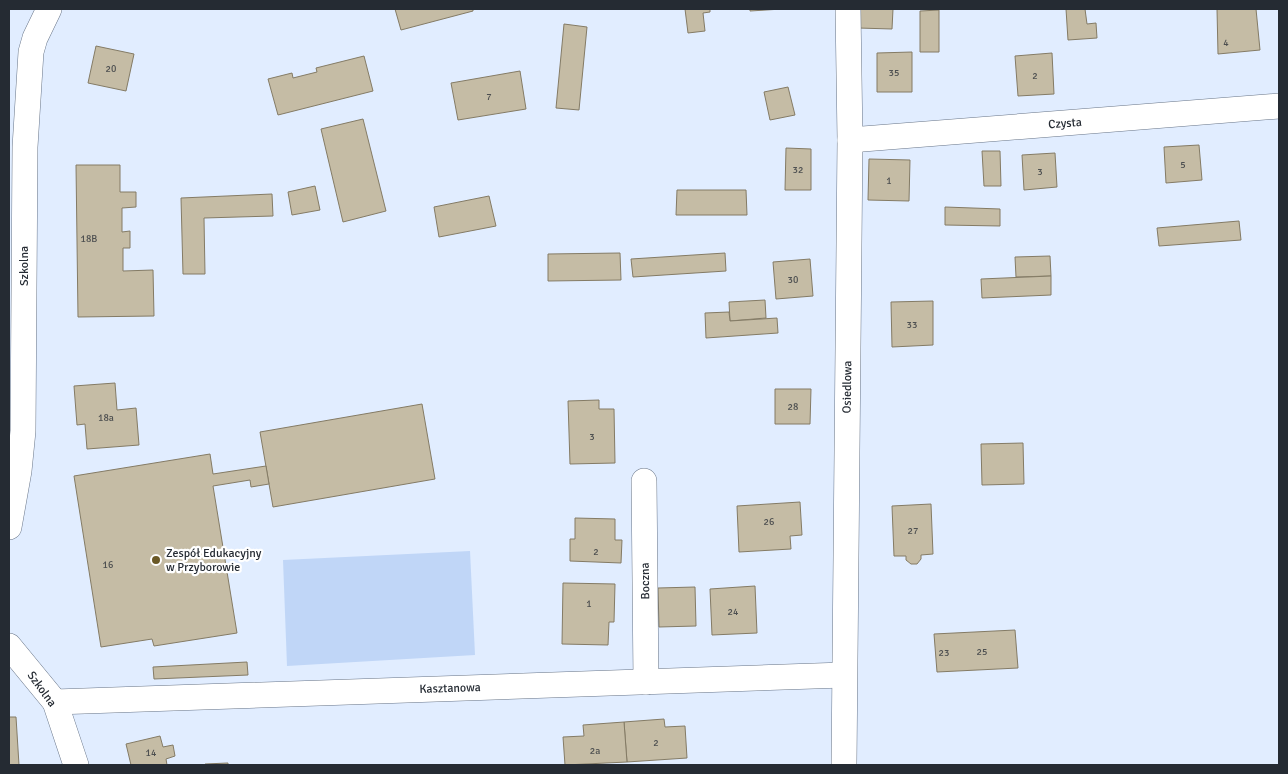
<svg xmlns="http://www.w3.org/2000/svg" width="1288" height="774" viewBox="0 0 1288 774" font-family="Signika,sans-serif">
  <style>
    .pitch { fill: #c0d6f7 }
    .building { fill: #c5bca5; stroke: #847b65 }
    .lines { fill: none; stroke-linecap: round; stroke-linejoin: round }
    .minor-casing { stroke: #687588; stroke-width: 26 }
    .minor { stroke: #fff; stroke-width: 25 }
    .poi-dot { fill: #6a5826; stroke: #fff; stroke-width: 2 }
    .labels { text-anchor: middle; stroke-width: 4.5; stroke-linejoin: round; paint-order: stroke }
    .number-label { font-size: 10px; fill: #4d4f50 }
    .street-label { font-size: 12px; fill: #252b33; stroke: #fff }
    .poi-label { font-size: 12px; fill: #252b33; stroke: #fff; text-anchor: start }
  </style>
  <rect width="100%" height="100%" fill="#e1edff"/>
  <polygon class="pitch" points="470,551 475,655 287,666 283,560"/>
  <g class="building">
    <polygon points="395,9 473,9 473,11 401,30"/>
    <polygon points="685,9 710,9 710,12 703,13 705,31 688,33"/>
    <polygon points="750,9 782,9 750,11"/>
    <polygon points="859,9 893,9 892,29 858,28"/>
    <polygon points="1066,9 1085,9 1087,24 1096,23 1097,38 1068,40"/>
    <polygon points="1217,9 1256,9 1260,50 1218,54"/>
    <polygon points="939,10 939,52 920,52 920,11"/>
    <polygon points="564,24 587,27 579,110 556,108"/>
    <polygon points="96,46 134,54 126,91 88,83"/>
    <polygon points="912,52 912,92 877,92 877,53"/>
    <polygon points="1052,53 1054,94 1018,96 1015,56"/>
    <polygon points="364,56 373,91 278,115 268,79 292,73 293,78 317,72 316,68"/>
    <polygon points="520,71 526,109 458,120 451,83"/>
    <polygon points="788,87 795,115 770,120 764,92"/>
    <polygon points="363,119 386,211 343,222 321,129"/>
    <polygon points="1199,145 1202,180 1166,183 1164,147"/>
    <polygon points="786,148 811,149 811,190 785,190"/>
    <polygon points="982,151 1000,151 1001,186 984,186"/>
    <polygon points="1055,153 1057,187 1024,190 1022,155"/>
    <polygon points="869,159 910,160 909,201 868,200"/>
    <polygon points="76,165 120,165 120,192 136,192 136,207 122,208 122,232 130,231 130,248 123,248 123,271 153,270 154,316 78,317"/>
    <polygon points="315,186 320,210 292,215 288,192"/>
    <polygon points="677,190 746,190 747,215 676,215"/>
    <polygon points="272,194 273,216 204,218 205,274 183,274 181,198"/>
    <polygon points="489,196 496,226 439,237 434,207"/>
    <polygon points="945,207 1000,209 1000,226 945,225"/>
    <polygon points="1239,221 1241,240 1159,246 1157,228"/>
    <polygon points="620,253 621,280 548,281 548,254"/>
    <polygon points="725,253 726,271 633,277 631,259"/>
    <polygon points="1050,256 1051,276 1016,277 1015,257"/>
    <polygon points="810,259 813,296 776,299 773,262"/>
    <polygon points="1051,276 1051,295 982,298 981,279"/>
    <polygon points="765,300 766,318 730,321 729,302"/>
    <polygon points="933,301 933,345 892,347 891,302"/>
    <polygon points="729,312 730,321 777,318 778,333 706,338 705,313"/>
    <polygon points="115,383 117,410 136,408 139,445 87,449 85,424 77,425 74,386"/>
    <polygon points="775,389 811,389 810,424 775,424"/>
    <polygon points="599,400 599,409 614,409 615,463 570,464 568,401"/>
    <polygon points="422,404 435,479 273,507 260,432"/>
    <polygon points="1023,443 1024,484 982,485 981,444"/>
    <polygon points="210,454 213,474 266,466 269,484 251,487 250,480 213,486 237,633 154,646 152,639 101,647 74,476"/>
    <polygon points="800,502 802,535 790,536 791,549 739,552 737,506"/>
    <polygon points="931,504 933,554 921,555 921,559 917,564 911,564 906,560 906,556 894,556 892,506"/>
    <polygon points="575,518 615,519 615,540 622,540 621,563 570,561 570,539 575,539"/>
    <polygon points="563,583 615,584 614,622 609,622 608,645 562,644"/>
    <polygon points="755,586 757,633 712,635 710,589"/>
    <polygon points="695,587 696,626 659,627 658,588"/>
    <polygon points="1015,630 1018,668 937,672 934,634"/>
    <polygon points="247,662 248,675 154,679 153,667"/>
    <polygon points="9,717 16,717 19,765 9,765"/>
    <polygon points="664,719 665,727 685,726 687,758 627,762 624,722"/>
    <polygon points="624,722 627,762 565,765 563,737 584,736 583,725"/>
    <polygon points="160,736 163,747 173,745 175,756 166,759 167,765 131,765 126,744"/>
    <polygon points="228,763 228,765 205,765 205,764"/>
  </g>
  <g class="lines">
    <defs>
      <g id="minor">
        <polyline points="850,140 1279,106"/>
        <polyline points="644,481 646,682"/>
        <polyline points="9,527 19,471 23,431 25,147 31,52 35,38 49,9"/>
        <polyline points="9,646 55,702 76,765"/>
        <polyline points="55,702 844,675"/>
        <polyline points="844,765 850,140 848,9"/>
      </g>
    </defs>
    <use href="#minor" class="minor-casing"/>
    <use href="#minor" class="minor"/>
  </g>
  <circle class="poi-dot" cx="156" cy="560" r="5"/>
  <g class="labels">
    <g class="number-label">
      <text x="1226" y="46">4</text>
      <text x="111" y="72">20</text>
      <text x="894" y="76">35</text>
      <text x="1035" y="79">2</text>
      <text x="489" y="100">7</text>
      <text x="1183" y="168">5</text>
      <text x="798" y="173">32</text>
      <text x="1040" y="175">3</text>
      <text x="889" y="184">1</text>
      <text x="89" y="242">18B</text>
      <text x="793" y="283">30</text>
      <text x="912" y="328">33</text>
      <text x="793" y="410">28</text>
      <text x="106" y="421">18a</text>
      <text x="592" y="440">3</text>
      <text x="769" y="525">26</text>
      <text x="913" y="534">27</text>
      <text x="596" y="555">2</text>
      <text x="108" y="568">16</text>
      <text x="589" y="607">1</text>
      <text x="733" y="615">24</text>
      <text x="982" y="655">25</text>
      <text x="944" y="656">23</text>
      <text x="656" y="746">2</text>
      <text x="595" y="754">2a</text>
      <text x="151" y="756">14</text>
    </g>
    <g class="street-label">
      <text transform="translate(1065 123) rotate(-4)" y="4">Czysta</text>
      <text transform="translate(24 266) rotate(-90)" y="4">Szkolna</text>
      <text transform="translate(847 387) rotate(-89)" y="4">Osiedlowa</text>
      <text transform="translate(645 581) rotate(-91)" y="4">Boczna</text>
      <text transform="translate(450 688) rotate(-2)" y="4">Kasztanowa</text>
      <text transform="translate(42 689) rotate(54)" y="4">Szkolna</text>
    </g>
    <g class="poi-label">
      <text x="166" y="557">Zespół Edukacyjny<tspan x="166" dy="14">w Przyborowie</tspan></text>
    </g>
  </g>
  <rect width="1288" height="774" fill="none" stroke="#252b33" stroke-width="20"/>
</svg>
